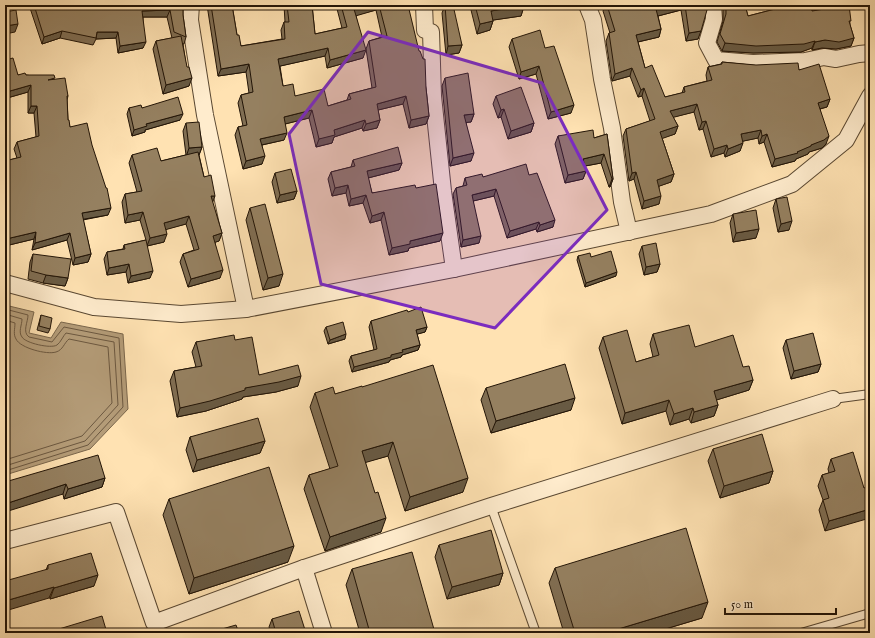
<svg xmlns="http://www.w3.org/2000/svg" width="875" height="638" viewBox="0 0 875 638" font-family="'IM FELL English',serif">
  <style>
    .water { fill: #b49c78; stroke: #7a664b }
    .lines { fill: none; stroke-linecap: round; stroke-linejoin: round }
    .shore { stroke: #6c5840; stroke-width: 1 }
    .service-casing { stroke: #5a4832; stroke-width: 10 }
    .minor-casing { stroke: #5a4832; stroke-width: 18 }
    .service { stroke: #ffeccd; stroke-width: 8 }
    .minor { stroke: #ffeccd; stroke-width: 16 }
    .wall { fill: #806e53; stroke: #231507; fill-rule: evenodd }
    .shaded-wall { fill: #685a43; stroke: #231507 }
    .building { fill: #958060; stroke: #231507 }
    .marked { fill: #7b2cbf; fill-opacity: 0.2; stroke: #7b2cbf; stroke-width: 3; stroke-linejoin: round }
  </style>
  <rect width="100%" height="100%" fill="#ffe2b2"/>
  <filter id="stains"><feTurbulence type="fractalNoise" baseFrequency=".005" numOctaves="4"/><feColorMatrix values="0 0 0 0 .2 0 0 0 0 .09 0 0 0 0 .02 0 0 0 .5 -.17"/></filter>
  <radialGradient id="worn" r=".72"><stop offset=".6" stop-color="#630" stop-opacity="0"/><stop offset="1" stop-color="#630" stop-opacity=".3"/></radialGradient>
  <polygon class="water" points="5,305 34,312 29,333 51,338 61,322 123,334 128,409 90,449 5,475"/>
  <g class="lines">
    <g class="shore">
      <path d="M 5,309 L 28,315 C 28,322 22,332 29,337 L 52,342 L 64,327 L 119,338 L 123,407 L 88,445 L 5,471"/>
      <path d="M 5,314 L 22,319 C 22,325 18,332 22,337 C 25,343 51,349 57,345 C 61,342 63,336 66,333 L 114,342 L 118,405 L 85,441 L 5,466"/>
      <path d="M 5,320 L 15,323 C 15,329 13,334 16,339 C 20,348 47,355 56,352 C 63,350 64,343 69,339 L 108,347 L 112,403 L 82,436 L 5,460"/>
    </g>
    <defs>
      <g id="service">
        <polyline points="833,399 870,394"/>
        <polyline points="491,506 536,633"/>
        <polyline points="801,633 870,613"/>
      </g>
      <g id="minor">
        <polyline points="191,5 190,20 205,115 246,309"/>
        <polyline points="424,5 425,30 431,32 433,96 443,191 454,269"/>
        <polyline points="587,5 593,20 602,79 612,128 622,202 629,232"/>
        <polyline points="713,5 714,19 707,43 716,60 753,63 805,61 824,57 836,59 859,54 870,53"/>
        <polyline points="5,283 94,307 181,314 246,309 454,269 711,214 792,184 846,140 870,96"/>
        <polyline points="5,541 116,512 154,623 304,568 491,506 833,399"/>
        <polyline points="304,568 324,633"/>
      </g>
    </defs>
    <use href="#service" class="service-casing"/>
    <use href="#minor" class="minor-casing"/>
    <use href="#service" class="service"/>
    <use href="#minor" class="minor"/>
  </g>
  <g class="wall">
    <polygon points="29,5 183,5 183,15 186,37 184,44 183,44 189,86 163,94 153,49 156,41 172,38 167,17 143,17 143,48 118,53 116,38 96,39 93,45 60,38 42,44"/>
    <path d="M 207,5 L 232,5 L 237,35 L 241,46 L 282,39 L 281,30 L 284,22 L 285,22 L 284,5 L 312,5 L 315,34 L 342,28 L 336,5 L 410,5 L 408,8 L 426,88 L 429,116 L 426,124 L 409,128 L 403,104 L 378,110 L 380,120 L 377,128 L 363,131 L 362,128 L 334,137 L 332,143 L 316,147 L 309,118 L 285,124 L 284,140 L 262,145 L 262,164 L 243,169 L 235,135 L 238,127 L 243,126 L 238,103 L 241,95 L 249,93 L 246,72 L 218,76 ZM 376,10 L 382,37 L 369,41 L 366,49 L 372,88 L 349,94 L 347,100 L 328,106 L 295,96 L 283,86 L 280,66 L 325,56 L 327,68 L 363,58 L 356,15 Z"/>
    <polygon points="445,5 462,45 459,53 446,55 442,13"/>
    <polygon points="464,5 526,5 524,6 521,16 493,20 493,21 490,30 477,34 470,6 465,7"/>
    <polygon points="605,5 707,5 698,39 686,41 681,10 658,16 661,29 659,37 638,42 645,68 665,97 682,93 684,87 707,81 706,75 708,67 721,64 722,62 799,70 830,99 827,107 820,109 826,144 822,148 809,152 808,154 796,159 795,161 772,167 764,142 759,144 758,138 743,141 740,151 725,157 724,153 711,157 703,129 699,130 694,112 673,117 678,126 675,134 662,138 674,174 671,182 659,186 659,204 642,209 634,179 629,181 623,136 626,129 650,121 642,96 638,97 630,76 612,81 606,41 609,33 610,33 603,11"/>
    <polygon points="723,5 745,5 748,16 779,8 778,5 811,5 812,11 839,7 838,5 866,5 865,6 849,8 850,25 854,38 851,46 836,49 822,48 812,50 812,48 801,52 753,53 722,51 717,42 723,21"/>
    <polygon points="512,39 545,48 571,113 548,119 536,74 519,79 509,47"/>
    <polygon points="5,60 18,75 26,75 54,79 68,96 67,100 68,120 70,127 108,215 83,220 91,254 88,262 73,265 67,240 32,250 34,239 5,246 5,161 17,158 14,149 17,142 36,137 34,113 28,113 28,92 7,98 6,94"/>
    <polygon points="445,78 474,114 471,122 466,122 471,161 450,166 442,86"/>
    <polygon points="496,96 534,123 531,132 508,139 501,117 498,118 493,104"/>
    <polygon points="129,108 142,108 180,120 145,130 145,132 132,136 127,114"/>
    <polygon points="186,123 202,147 199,155 204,177 222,233 219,241 215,242 220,278 188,287 180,262 183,254 194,250 186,224 166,229 164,242 147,246 150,278 128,283 126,272 107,275 104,259 107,252 123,249 124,245 146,240 140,220 125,223 122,202 125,194 137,192 129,163 132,155 161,161 186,155 183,131"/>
    <polygon points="607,134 613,179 610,187 609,187 601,163 585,166 586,171 583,179 565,183 555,144 558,136 594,138"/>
    <polygon points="353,160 402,163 399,170 368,178 372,193 416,188 440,241 409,248 408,251 389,255 381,220 370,223 363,203 349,206 346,193 332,196 328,179 331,172 351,167"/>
    <polygon points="275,173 297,191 294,199 277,203 272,182"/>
    <polygon points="529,175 553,227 537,232 536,229 507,238 494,196 473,201 479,243 461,247 453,194 456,188 463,186 465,178"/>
    <polygon points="776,199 789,230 778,232 773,208"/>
    <polygon points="250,208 279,286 263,290 246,220"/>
    <polygon points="733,214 756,238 733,242 730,223"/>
    <polygon points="642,246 660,264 657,272 644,275 639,254"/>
    <polygon points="33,254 68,278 65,286 43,283 28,279 30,262"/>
    <polygon points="578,256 591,257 616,276 585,287 577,260"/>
    <polygon points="408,312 427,327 425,332 417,334 420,345 418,350 402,355 401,357 390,360 389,362 352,372 349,361 351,356 374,350 369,327 371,321"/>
    <polygon points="41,315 50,329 48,333 37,330"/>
    <polygon points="326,327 345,339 328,344 324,331"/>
    <polygon points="653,334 695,347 743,367 753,380 749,390 716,400 718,405 714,416 691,423 689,419 670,425 666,411 622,424 599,348 603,337 636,362 653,357 650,344"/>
    <polygon points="235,340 259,375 298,386 276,392 243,397 242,399 206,411 177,417 170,381 174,371 196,367 192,352 196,342"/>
    <polygon points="786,340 821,364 818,372 791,379 783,348"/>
    <polygon points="362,387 463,492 405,511 388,456 365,462 381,532 325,551 304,489 309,475 330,469 310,407 315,393 335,394"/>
    <polygon points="486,388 571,410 491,433 481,400"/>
    <polygon points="190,437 265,441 260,453 193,472 186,450"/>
    <polygon points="713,449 773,471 769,483 720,498 708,461"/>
    <polygon points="831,459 864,488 825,531 819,510 823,500 818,486 822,475 829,473 828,469"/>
    <polygon points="105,478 102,487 64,499 63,494 5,482"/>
    <polygon points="169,499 288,562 189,594 163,515"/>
    <polygon points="439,545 503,573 499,585 447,599 435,557"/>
    <polygon points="48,565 94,586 50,599 46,570"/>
    <polygon points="555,568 702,618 652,633 564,633 549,583"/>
    <polygon points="352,569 435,633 360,633 346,585"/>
    <polygon points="272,619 306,633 271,633 269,627"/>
    <polygon points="59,629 107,633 58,633"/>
  </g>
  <g class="shaded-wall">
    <polygon points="368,5 378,5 376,10 352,17 354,9"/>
    <polygon points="465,5 470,5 470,6 465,7"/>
    <polygon points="520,5 526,5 520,7 524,6 521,16 487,21 491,11"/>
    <polygon points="672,5 683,5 681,10 654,17 656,9"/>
    <polygon points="841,5 866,5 865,6 839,9"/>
    <polygon points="170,10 167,17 140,17 142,11"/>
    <polygon points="493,21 490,30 477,34 480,24"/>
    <polygon points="18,24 15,32 5,34 5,26"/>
    <polygon points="661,29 659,37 633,43 636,35"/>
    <polygon points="62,31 60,38 42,44 44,37"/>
    <polygon points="701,31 698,39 686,41 689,33"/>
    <polygon points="97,32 118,32 116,38 96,39"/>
    <polygon points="854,38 851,46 836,49 822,48 812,50 815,42 825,40"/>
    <polygon points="815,41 812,48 801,52 753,53 722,51 725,43"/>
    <polygon points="146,42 143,48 118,53 120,46"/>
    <polygon points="462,45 459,53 446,55 448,46"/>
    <polygon points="328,48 325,56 276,67 278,59"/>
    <polygon points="366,50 363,58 327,68 330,60"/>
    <polygon points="249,64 246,72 218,76 221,69"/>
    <polygon points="539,66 536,74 519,79 521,72"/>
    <polygon points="632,68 630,76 612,81 615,74"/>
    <polygon points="192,78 189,86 163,94 166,85"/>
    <polygon points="31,85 28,92 7,98 10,91"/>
    <polygon points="8,86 6,94 5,94 5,87"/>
    <polygon points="644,88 642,96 638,97 641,90"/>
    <polygon points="406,96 403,104 374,111 377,104"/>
    <polygon points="830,99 827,107 815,110 818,103"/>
    <polygon points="697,104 694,112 667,119 670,111"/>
    <polygon points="574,105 571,113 548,119 551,112"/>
    <polygon points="31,106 37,106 34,113 28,113"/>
    <polygon points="504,109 501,117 498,118 501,110"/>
    <polygon points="312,110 309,118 281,125 284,117"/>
    <polygon points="183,114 180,120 145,130 145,132 132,136 134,130 146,124"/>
    <polygon points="474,114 471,122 461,123 464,115"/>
    <polygon points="429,116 426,124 409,128 411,120"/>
    <polygon points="365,120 362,128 334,137 332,143 316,147 319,139 334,130"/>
    <polygon points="380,120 377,128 363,131 366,124"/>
    <polygon points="706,121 703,129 699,130 702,122"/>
    <polygon points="534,123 531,132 508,139 511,131"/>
    <polygon points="678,126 675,134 658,140 660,132"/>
    <polygon points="761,130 758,138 739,142 741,134"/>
    <polygon points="287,133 284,140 257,146 260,139"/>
    <polygon points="767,134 764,142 759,144 762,136"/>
    <polygon points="829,136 826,144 822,148 809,152 808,154 796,159 795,161 772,167 775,159 797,152"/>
    <polygon points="743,143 740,151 725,157 728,149"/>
    <polygon points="727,145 724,153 711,157 714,149"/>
    <polygon points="202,147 199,155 186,157 189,148"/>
    <polygon points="474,153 471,161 450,166 453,158"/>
    <polygon points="604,154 601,163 580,167 583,159"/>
    <polygon points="265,156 262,164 243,169 246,161"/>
    <polygon points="402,163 399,170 364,179 367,171"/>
    <polygon points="586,171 583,179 565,183 568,175"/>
    <polygon points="636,172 634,179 629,181 632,173"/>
    <polygon points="674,174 671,182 654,188 657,180"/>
    <polygon points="612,179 613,179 610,187 609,187"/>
    <polygon points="348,185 346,193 332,196 335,188"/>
    <polygon points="496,189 494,196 469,202 472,195"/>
    <polygon points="297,191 294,199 277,203 280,195"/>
    <polygon points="366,195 363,203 349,206 351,199"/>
    <polygon points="211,196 215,196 212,204"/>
    <polygon points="661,196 659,204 642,209 644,201"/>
    <polygon points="111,208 108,215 79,220 82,213"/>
    <polygon points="143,212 140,220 125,223 128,215"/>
    <polygon points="384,212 381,220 370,223 372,216"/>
    <polygon points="189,216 186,224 161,231 164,223"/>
    <polygon points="555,220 553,227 537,232 540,225"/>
    <polygon points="792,221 789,230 778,232 781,224"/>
    <polygon points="539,222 536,229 507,238 510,231"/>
    <polygon points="759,229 756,238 733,242 736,233"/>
    <polygon points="36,232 34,239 5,246 5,242 6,239"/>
    <polygon points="70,233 67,240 32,250 35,243"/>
    <polygon points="222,233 219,241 210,244 213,236"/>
    <polygon points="443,233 440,241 409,248 408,251 389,255 392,248 410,241"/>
    <polygon points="167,234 164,242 147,246 150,238"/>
    <polygon points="481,236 479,243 461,247 463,240"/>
    <polygon points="91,254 88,262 73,265 75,258"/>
    <polygon points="129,264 126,272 107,275 109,268"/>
    <polygon points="660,264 657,272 644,275 646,267"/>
    <polygon points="223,270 220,278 188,287 191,279"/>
    <polygon points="153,271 150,278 128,283 131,276"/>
    <polygon points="617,272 616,276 585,287 586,283"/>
    <polygon points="283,274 279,286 263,290 268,278"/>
    <polygon points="46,275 68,278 65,286 43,283"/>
    <polygon points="427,327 425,332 414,335 416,330"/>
    <polygon points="346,334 345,339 328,344 330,340"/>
    <polygon points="420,345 418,350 402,355 401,357 390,360 389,362 352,372 354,367 391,355 402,350"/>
    <polygon points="821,364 818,372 791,379 794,371"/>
    <polygon points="301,376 298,386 276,392 243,397 242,399 206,411 177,417 180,408 245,388"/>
    <polygon points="753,380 749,390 710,402 714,391"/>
    <polygon points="575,398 571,410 491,433 496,421"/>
    <polygon points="669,400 666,411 622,424 625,413"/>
    <polygon points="718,405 714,416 691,423 694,412"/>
    <polygon points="693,408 689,419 670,425 674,414"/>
    <polygon points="265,441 260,453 193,472 197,460"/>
    <polygon points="393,442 388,456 357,465 362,451"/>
    <polygon points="773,471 769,483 720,498 724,486"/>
    <polygon points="105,478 102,487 64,499 68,489"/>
    <polygon points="468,478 463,492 405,511 410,497"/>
    <polygon points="66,484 63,494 5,512 5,504"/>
    <polygon points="870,509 870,518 825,531 829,521"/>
    <polygon points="386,518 381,532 325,551 330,537"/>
    <polygon points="294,546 288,562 189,594 194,578"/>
    <polygon points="503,573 499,585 447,599 452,587"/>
    <polygon points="98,575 94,586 50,599 54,588"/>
    <polygon points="54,587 49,598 5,611 5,601"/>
    <polygon points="708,602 702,618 652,633 605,633"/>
  </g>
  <g class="building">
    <polygon points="34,5 183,5 183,15 186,37 174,32 170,10 142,11 146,42 120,46 118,32 97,32 96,38 62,31 44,37"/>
    <polygon points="211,5 232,5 237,35 239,35 241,46 285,39 284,22 289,22 287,5 312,5 315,34 347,27 341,5 368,5 354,9 366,50 330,60 328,48 278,59 283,86 293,84 295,96 324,89 328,106 351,99 349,94 376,87 369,41 387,36 379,5 409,5 408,5 419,51 420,51 423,59 425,59 426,88 429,116 411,120 406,96 377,104 380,120 366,124 365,120 334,130 335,135 319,139 312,110 284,117 287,133 260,139 265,156 246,161 238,127 247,125 241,95 253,92 249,64 221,69"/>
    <polygon points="445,5 453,5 462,45 448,46"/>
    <polygon points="475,5 524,5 524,6 491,11 493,21 480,24"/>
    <polygon points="607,5 672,5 656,9 661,29 636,35 645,68 652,65 665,97 685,92 684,87 712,80 708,67 722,64 722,62 756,65 798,63 799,70 819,64 830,99 818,103 829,136 824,140 811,145 811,146 797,152 798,153 775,159 767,134 762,136 761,130 741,134 743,143 728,149 727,145 714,149 706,121 702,122 697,104 670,111 678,126 660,132 674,174 657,180 661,196 644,201 636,172 632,173 626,129 655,119 644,88 641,90 632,68 615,74 609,33 615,31"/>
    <polygon points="685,5 707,5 707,10 701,31 689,33"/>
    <polygon points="726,5 745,5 748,16 783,7 783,5 811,5 812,11 849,5 851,21 849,21 854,38 839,42 825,40 815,42 815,41 804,44 756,46 725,43 720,34 726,14"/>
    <polygon points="16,10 18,24 5,26 5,12"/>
    <polygon points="540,30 545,48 554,46 574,105 551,112 539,66 521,72 512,39"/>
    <polygon points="181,36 187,67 189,67 192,78 166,85 156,41"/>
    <polygon points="13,58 18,75 25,73 26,75 54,75 55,78 48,80 65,78 68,96 67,96 68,120 69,120 70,127 87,123 92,145 106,188 107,188 111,208 82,213 91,254 75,258 70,233 35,243 36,232 6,239 5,236 5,165 6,165 5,161 21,157 17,142 39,136 37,106 31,106 31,85 10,91 8,86 5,87 5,60"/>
    <polygon points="468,73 474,114 464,115 474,153 453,158 445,78"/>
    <polygon points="521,87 534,123 511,131 504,109 501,110 496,96"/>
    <polygon points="178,97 183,114 146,124 147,126 134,130 129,108 141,105 142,108"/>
    <polygon points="199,122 202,147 189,148 186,123"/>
    <polygon points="593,130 594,138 607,134 613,179 612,179 604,154 583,159 586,171 568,175 558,136"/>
    <polygon points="398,147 402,163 367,171 372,193 415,185 416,188 436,184 443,233 410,241 410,244 392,248 384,212 372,216 366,195 351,199 348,185 335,188 331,172 355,166 353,160"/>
    <polygon points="157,148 161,161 198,152 204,177 211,175 215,196 211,196 222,233 213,236 223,270 191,279 183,254 199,249 189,216 164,223 167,234 150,238 143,212 128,215 125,194 142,191 132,155"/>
    <polygon points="526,164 529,175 537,173 555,220 540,225 539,222 510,231 496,189 472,195 481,236 463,240 456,188 467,185 465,178 482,174 483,177"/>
    <polygon points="291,169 297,191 280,195 275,173"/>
    <polygon points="787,197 792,221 781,224 776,199"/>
    <polygon points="265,204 283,274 268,278 250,208"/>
    <polygon points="756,210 759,229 736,233 733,214"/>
    <polygon points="146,240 153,271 131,276 129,264 109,268 107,252 125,249 124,245"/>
    <polygon points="656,243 660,264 646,267 642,246"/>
    <polygon points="611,251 617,272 586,283 578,256 590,253 591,257"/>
    <polygon points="33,254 71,259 68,278 46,275 31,271"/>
    <polygon points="421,307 427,327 416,330 420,345 402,350 403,352 391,355 391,357 354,367 351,356 377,349 371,321 407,310 408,312"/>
    <polygon points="41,315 52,318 50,329 39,326"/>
    <polygon points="343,322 346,334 330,340 326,327"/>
    <polygon points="689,325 695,347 733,335 743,367 749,366 753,380 714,391 718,405 694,412 693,408 674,414 669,400 625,413 603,337 627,330 636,362 659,355 653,334"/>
    <polygon points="813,333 821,364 794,371 786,340"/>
    <polygon points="234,335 235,340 252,337 259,375 298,365 301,376 279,382 245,388 245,390 210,401 180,408 174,371 202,366 196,342"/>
    <polygon points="565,364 575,398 496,421 486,388"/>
    <polygon points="433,365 468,478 410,497 393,442 362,451 375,493 378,492 386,518 330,537 309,475 338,466 315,393 333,387 335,394 362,386 362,387"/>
    <polygon points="258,418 265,441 197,460 190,437"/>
    <polygon points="762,434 773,471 724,486 713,449"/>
    <polygon points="853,452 864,488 870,486 870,509 829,521 823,500 829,498 822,475 835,471 831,459"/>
    <polygon points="98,455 105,478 68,489 66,484 5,504 5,482"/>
    <polygon points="269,467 294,546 194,578 169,499"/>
    <polygon points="686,528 708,602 605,633 575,633 555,568"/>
    <polygon points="491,530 503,573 452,587 439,545"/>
    <polygon points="412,552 435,633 370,633 352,569"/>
    <polygon points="91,553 98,575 54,588 54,587 5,601 5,581 48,569 48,565"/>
    <polygon points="299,611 306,633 276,633 272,619"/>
    <polygon points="102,616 107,633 60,633 59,629"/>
    <polygon points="236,625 239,633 208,633"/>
  </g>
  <path class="marked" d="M 368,32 L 542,83 L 607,210 L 495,328 L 321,284 L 289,134 Z"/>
  <rect width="875" height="638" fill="none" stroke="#ffe2b2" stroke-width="20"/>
  <rect x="6" y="6" width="863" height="626" fill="none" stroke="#231507" stroke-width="2"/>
  <rect x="10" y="10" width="855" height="618" fill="none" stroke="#231507"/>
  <path d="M725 608v6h111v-6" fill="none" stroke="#231507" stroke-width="2"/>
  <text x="731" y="608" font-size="12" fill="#231507" stroke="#ffeccd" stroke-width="3" paint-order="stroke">50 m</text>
  <rect width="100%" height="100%" filter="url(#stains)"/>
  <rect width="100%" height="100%" fill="url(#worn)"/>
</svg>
